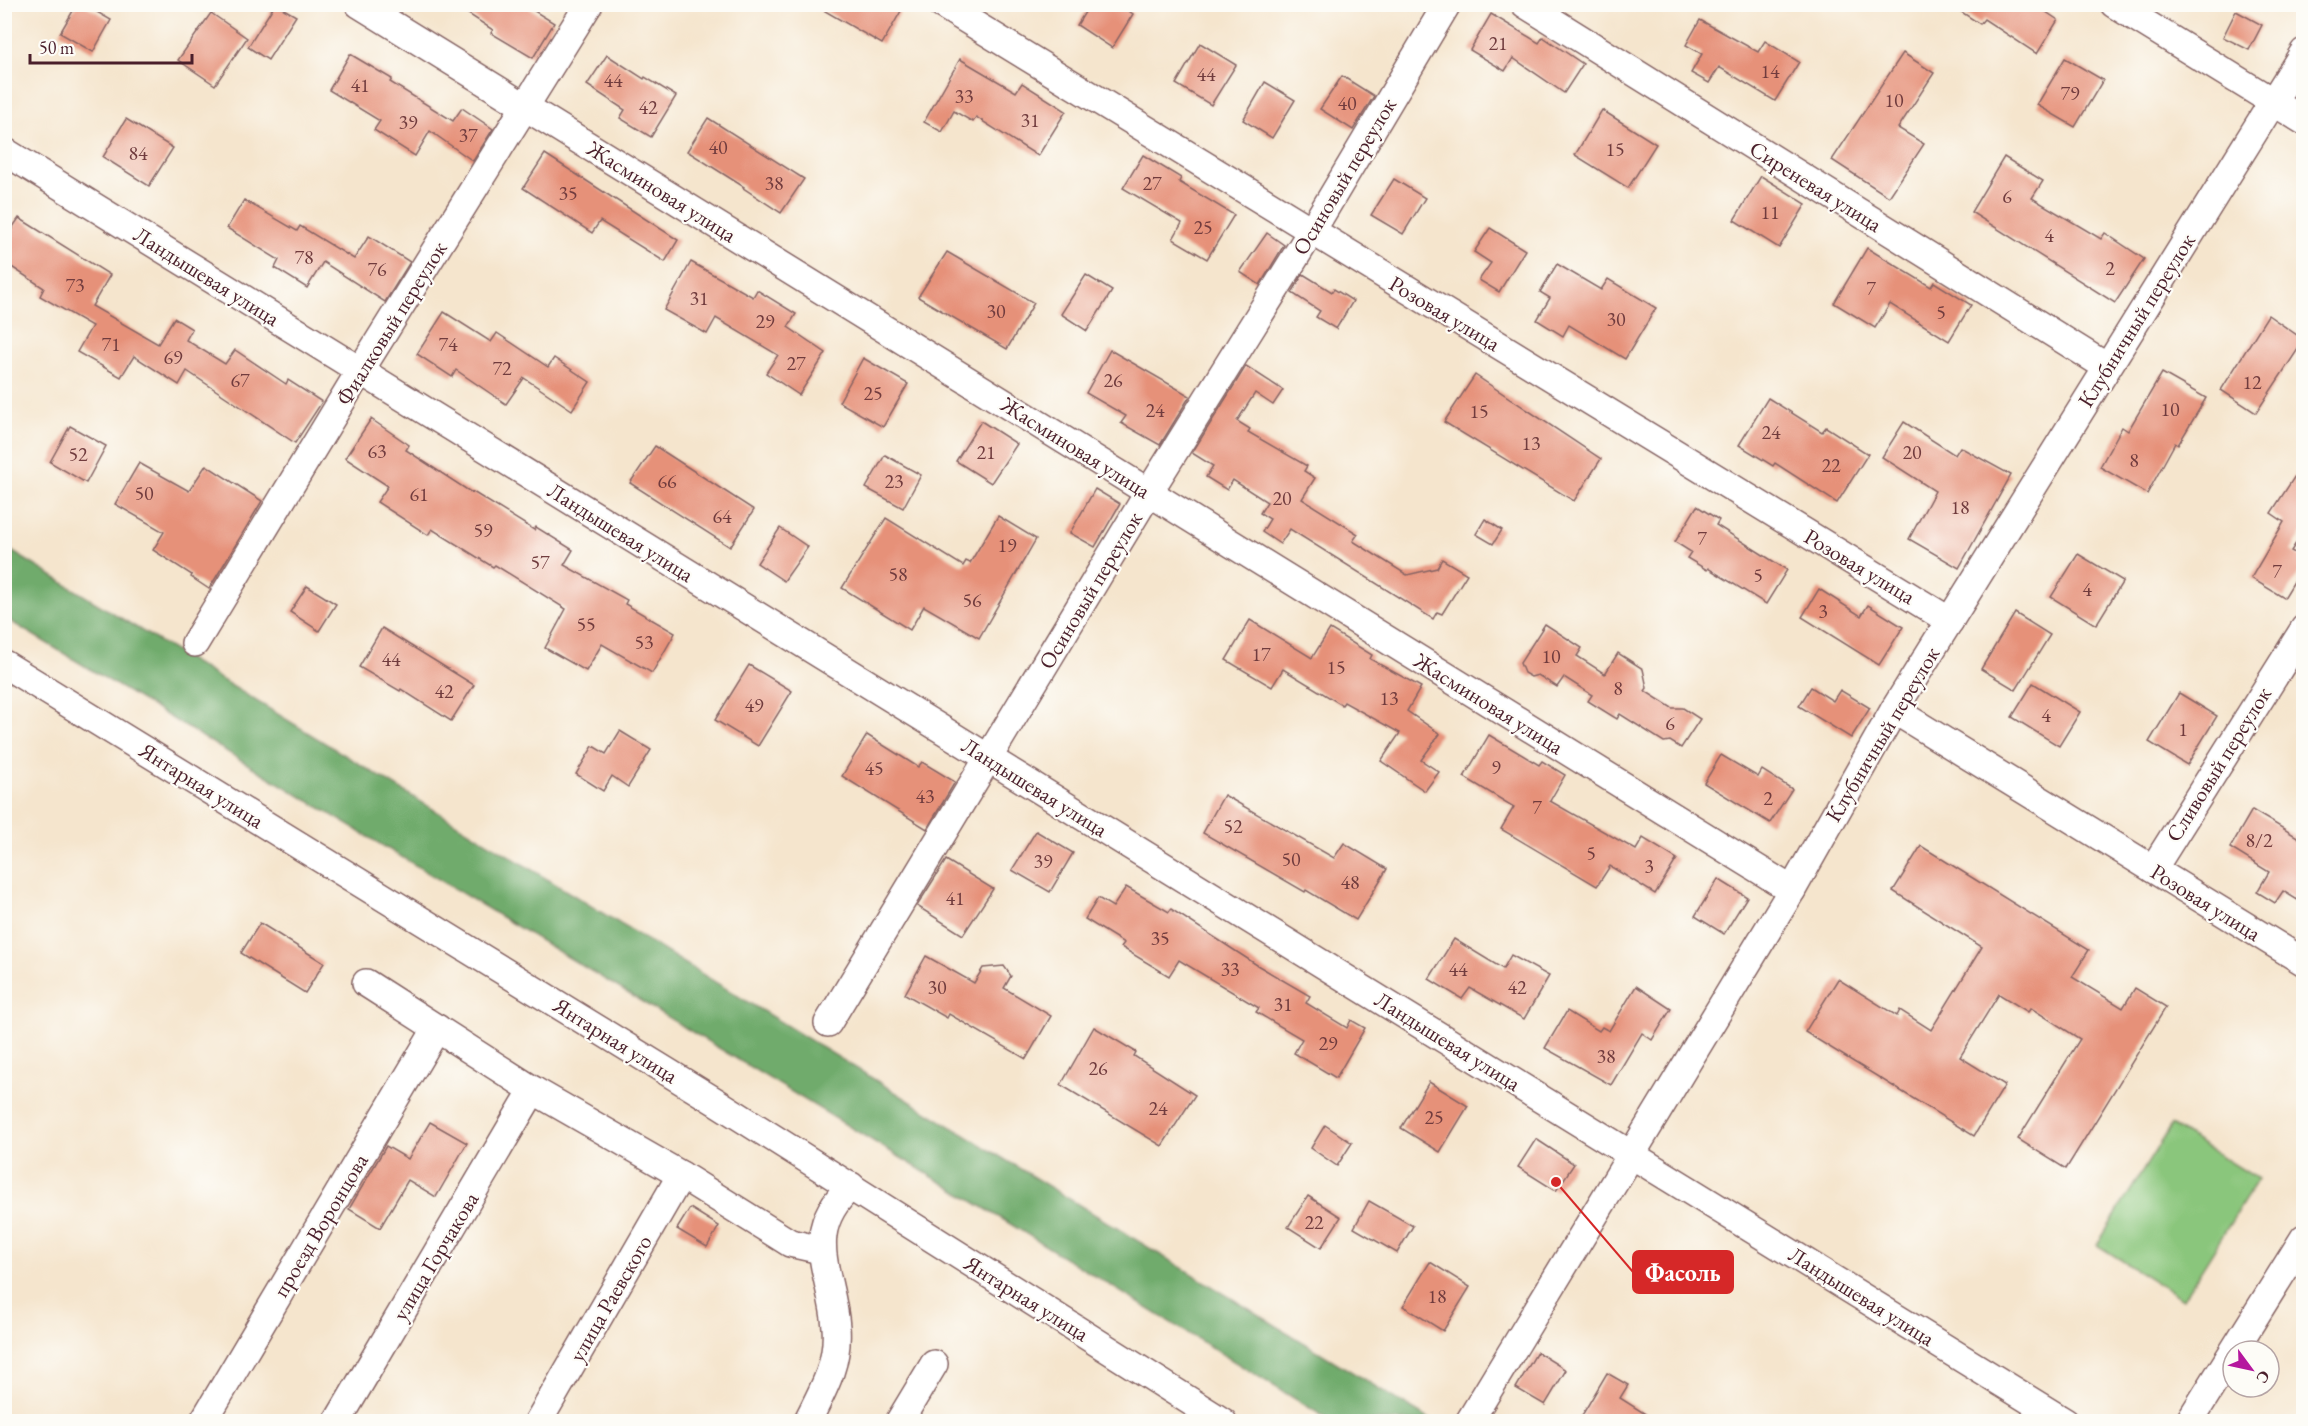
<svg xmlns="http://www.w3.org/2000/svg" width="2308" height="1426" viewBox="0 0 2308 1426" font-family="'EB Garamond',serif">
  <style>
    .green { fill: #8ac67c; stroke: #6a7254; stroke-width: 1.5 }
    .forest { fill: #6fab6c; stroke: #5c654c; stroke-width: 1.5 }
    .building { fill: #e69179 }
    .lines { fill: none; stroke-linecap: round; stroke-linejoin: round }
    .minor-casing { stroke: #866464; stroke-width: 30 }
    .minor { stroke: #fff; stroke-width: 27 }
    .labels { text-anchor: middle; stroke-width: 4.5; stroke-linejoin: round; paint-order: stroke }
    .number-label { font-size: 20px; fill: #713c3e }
    .street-label { font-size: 22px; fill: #4a1f2b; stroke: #fdfcf7 }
    .leader { fill: none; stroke: #d62828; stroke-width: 2 }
    .callout-dot { fill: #d62828; stroke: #fdfcf7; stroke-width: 2 }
    .callout { fill: #d62828; stroke: #d62828; stroke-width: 2 }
    .callout-label { font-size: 24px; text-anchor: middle; font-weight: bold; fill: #fff }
  </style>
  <rect width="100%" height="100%" fill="#fdfcf7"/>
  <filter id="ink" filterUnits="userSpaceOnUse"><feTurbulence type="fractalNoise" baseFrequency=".0167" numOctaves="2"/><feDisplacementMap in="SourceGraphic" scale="12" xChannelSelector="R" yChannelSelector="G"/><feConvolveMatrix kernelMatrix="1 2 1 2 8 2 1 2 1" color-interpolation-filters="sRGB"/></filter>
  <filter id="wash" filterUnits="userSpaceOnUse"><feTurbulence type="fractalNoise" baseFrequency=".008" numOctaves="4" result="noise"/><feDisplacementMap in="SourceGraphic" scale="24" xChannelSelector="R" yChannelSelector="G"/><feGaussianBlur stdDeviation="1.35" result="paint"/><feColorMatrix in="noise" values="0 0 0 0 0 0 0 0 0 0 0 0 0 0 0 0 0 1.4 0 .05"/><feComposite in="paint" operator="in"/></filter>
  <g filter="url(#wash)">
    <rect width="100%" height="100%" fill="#f5e5cd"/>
    <polygon class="green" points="2171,1125 2258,1179 2183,1299 2097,1245"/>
    <polygon class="forest" points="4,547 5,547 1432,1421 1331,1421 976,1203 5,618"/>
    <g id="blocks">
      <g class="building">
        <polygon points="77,4 83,4 111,20 93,52 60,33"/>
        <polygon points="275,4 296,16 268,60 248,47"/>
        <polygon points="453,4 523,4 554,23 533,58 491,33 493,30"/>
        <polygon points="813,4 905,4 882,44"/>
        <polygon points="1090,4 1118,4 1133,14 1112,48 1077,25"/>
        <polygon points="1949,4 2034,4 2058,20 2037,54 1984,19 1980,24"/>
        <polygon points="2236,11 2262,25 2249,50 2223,37"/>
        <polygon points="211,13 247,38 215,85 178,60"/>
        <polygon points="1491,14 1539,43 1543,37 1583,64 1564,93 1513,58 1505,71 1470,50"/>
        <polygon points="1700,20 1758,52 1765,41 1799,62 1775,101 1719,67 1709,83 1691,73 1702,54 1686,45"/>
        <polygon points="1200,43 1236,65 1211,105 1176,84"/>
        <polygon points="1903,53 1934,73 1898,128 1924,144 1889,197 1832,160"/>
        <polygon points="350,54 392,79 390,82 453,121 462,108 493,129 473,161 430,131 415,156 374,130 380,121 329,90"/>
        <polygon points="607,55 644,79 645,77 676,96 651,137 620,118 625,110 587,85"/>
        <polygon points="2065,58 2103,80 2075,127 2037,105"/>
        <polygon points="960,59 1016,92 1022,83 1066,111 1038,156 976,117 973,122 954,111 942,132 924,122"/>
        <polygon points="1342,76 1374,96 1353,130 1320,109"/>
        <polygon points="1265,82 1295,100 1272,138 1243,120"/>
        <polygon points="1602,110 1656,144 1628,188 1575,155"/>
        <polygon points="708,118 804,179 781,213 743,188 744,187 687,151"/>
        <polygon points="126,119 173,148 149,186 103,157"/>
        <polygon points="545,154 678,240 665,262 600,221 592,233 523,188"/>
        <polygon points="1143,155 1181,178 1179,182 1234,215 1207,259 1173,239 1182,223 1123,188"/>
        <polygon points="2004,157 2043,181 2032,198 2101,239 2105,233 2144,259 2115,303 1971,212"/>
        <polygon points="1761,176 1806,204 1779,248 1734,220"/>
        <polygon points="1394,179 1425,198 1403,234 1371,215"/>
        <polygon points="244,200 297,231 300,226 354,259 369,236 410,262 385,302 323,262 307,288 275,268 279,260 227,228"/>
        <polygon points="19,218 110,275 92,306 158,344 174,318 192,329 186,340 225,364 235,350 286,384 288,380 322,402 295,443 187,371 179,385 134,356 121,377 77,352 92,326 40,296 44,288 4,262 4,240"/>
        <polygon points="1490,228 1525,250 1499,292 1479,280 1491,263 1474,252"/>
        <polygon points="1267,233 1284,245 1260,285 1240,272"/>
        <polygon points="1867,248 1931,287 1934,282 1971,305 1949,341 1890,304 1875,328 1834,303"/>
        <polygon points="947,252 1034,303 1007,349 918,297"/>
        <polygon points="691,262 753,297 757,290 796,314 788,327 826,353 799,395 766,373 778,355 716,318 707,334 664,310"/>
        <polygon points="1557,264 1601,290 1608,279 1656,308 1625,359 1569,325 1563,336 1537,320 1550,298 1540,292"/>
        <polygon points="1303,274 1332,292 1334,289 1353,301 1336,329 1316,317 1320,311 1292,293"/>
        <polygon points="1086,275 1112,291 1087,331 1061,314"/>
        <polygon points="444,312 491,342 497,333 548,367 554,358 590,382 572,410 524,378 506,404 456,370 452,377 417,354"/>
        <polygon points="2268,315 2304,340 2256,413 2221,390"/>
        <polygon points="1110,350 1190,396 1160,445 1121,423 1126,416 1086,393"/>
        <polygon points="863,358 908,384 883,427 839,402"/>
        <polygon points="1246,366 1283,390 1273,405 1255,393 1237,421 1250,429 1248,432 1307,466 1304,471 1315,478 1302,499 1358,534 1353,541 1407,575 1437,568 1442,559 1467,574 1442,614 1437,612 1433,619 1290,529 1280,544 1262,532 1270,519 1260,513 1267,502 1233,480 1227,490 1206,477 1213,466 1192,453"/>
        <polygon points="2162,373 2206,398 2178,445 2175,443 2147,494 2100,467 2122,427 2128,431"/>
        <polygon points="1475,375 1601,459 1574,501 1444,422"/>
        <polygon points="1768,398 1822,432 1826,427 1868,454 1837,503 1775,463 1773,466 1739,445"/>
        <polygon points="371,419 409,445 406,450 472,493 473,492 534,530 536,527 573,550 564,565 627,600 625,604 675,633 652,673 602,644 586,671 545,648 566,609 495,565 493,567 432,529 428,535 377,502 388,486 345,458"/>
        <polygon points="981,421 1017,444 991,483 956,461"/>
        <polygon points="1904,422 1955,455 1960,447 2011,475 1959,568 1909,539 1935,491 1882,457"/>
        <polygon points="70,426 106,446 86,483 50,462"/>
        <polygon points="655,446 754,510 730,547 630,483"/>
        <polygon points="885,455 921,475 903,508 866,488"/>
        <polygon points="2304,462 2304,531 2291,551 2304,558 2304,565 2284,598 2251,578 2284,522 2271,513"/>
        <polygon points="139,463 189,491 206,465 262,501 209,589 191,577 192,575 153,550 164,532 115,504"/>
        <polygon points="1095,489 1120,504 1095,547 1070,533"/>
        <polygon points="1697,506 1719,520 1716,525 1787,570 1766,604 1708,568 1707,570 1687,558 1691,552 1675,542"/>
        <polygon points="998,516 1036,539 979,638 924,606 910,630 842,588 886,518 963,566 966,561 970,563"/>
        <polygon points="1485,519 1502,530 1493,544 1476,534"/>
        <polygon points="780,528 808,547 784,581 757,563"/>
        <polygon points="2078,554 2123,581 2096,625 2051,597"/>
        <polygon points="307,586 336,604 319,631 290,612"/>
        <polygon points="1819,589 1861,616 1868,605 1903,627 1879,665 1802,617"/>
        <polygon points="2015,613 2050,635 2016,690 1981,669"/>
        <polygon points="1250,620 1312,658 1330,629 1372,655 1370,659 1421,687 1407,711 1440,734 1421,760 1439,772 1425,791 1381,761 1400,733 1344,702 1342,705 1283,669 1272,687 1226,660"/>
        <polygon points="1545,624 1582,648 1577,656 1605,674 1618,653 1643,669 1647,688 1645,691 1672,708 1683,708 1700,719 1681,748 1670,741 1664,742 1620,714 1617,719 1588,701 1592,695 1564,677 1557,687 1538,675 1531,677 1524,673 1520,663"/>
        <polygon points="382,628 474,685 451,721 401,689 400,691 359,667"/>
        <polygon points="749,665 792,691 758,746 715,720"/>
        <polygon points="2033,683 2080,712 2059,746 2012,717"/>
        <polygon points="1811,687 1833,701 1840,690 1870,708 1851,738 1799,706"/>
        <polygon points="2179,693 2217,716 2187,765 2149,742"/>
        <polygon points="620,731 651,750 628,787 612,776 603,791 576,774 593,746 606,754"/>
        <polygon points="867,735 918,767 922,762 955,782 927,829 842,776"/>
        <polygon points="1489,735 1539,765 1542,761 1565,775 1550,801 1636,850 1643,838 1677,859 1655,894 1610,866 1597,886 1501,829 1514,807 1464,777"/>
        <polygon points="1721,755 1758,777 1762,770 1792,789 1770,823 1704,783"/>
        <polygon points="1224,795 1334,858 1344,843 1387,869 1356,920 1306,890 1305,892 1203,833"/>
        <polygon points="2252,810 2304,841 2304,904 2283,891 2275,903 2257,892 2269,872 2230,848"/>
        <polygon points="1036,831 1073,853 1050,892 1012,870"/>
        <polygon points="1921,846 2089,950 2072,977 2123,1008 2135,988 2166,1007 2066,1169 2018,1139 2080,1039 2031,1008 2028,1012 1999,994 1960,1057 2005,1085 1974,1136 1805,1032 1838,979 1897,1016 1900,1010 1931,1030 1982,947 1893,891"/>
        <polygon points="946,860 993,889 963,935 917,906"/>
        <polygon points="1718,879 1747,897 1724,934 1695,916"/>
        <polygon points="1126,887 1169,912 1171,909 1257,965 1310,996 1306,1003 1347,1028 1351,1020 1365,1028 1336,1078 1294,1053 1302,1039 1256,1012 1259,1008 1179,960 1169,976 1121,947 1124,943 1085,919 1098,898 1113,907"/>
        <polygon points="260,923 324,963 305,993 241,953"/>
        <polygon points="1454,939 1503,969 1511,955 1549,976 1524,1019 1470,988 1462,999 1429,979"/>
        <polygon points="926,956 974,983 983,968 1004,966 1011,976 1004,988 1051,1016 1026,1059 949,1014 947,1018 905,994"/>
        <polygon points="1636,986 1671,1009 1652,1040 1642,1033 1611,1085 1545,1048 1567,1011 1599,1031 1602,1027 1609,1031"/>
        <polygon points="1094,1027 1136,1052 1134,1056 1195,1095 1162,1146 1061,1085"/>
        <polygon points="1429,1082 1468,1106 1440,1152 1401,1128"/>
        <polygon points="430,1122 467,1143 436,1197 408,1180 380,1228 349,1209 386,1146 408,1159"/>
        <polygon points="1325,1125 1352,1143 1337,1166 1311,1148"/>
        <polygon points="1536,1139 1574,1164 1556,1191 1518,1167"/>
        <polygon points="1308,1196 1341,1217 1321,1248 1288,1227"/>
        <polygon points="1369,1201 1413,1226 1397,1253 1354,1228"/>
        <polygon points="690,1208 719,1226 707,1247 677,1229"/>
        <polygon points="1430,1262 1470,1287 1443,1331 1403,1306"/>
        <polygon points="1537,1352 1566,1370 1545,1405 1516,1388"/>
        <polygon points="1607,1373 1628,1385 1620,1398 1658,1422 1578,1422"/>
      </g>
    </g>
  </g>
  <g filter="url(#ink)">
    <use href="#blocks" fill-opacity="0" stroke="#866464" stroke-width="1.5"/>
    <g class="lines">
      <defs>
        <g id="minor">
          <polyline points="359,4 1792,890"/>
          <polyline points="941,4 1950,621"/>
          <polyline points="1525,4 2107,367"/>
          <polyline points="2114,4 2304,121"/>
          <polyline points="4,151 2065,1422"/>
          <polyline points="195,643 360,371 589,4"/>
          <polyline points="4,664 718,1103 1223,1422"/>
          <polyline points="1894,710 2304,962"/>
          <polyline points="2153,869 2304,629"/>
          <polyline points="366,983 533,1090 681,1175 790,1243 821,1250"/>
          <polyline points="828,1023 1149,492 1311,232 1447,4"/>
          <polyline points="203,1422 437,1028"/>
          <polyline points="337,1422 533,1090"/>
          <polyline points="538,1422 681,1175"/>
          <path d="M 807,1422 C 823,1390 839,1364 836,1327 C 832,1272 800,1233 851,1186"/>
          <polyline points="899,1422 934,1364"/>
          <polyline points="1469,1422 1792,890 1894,710 2304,52"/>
          <polyline points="2189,1422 2304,1238"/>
        </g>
      </defs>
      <use href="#minor" class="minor-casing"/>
      <use href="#minor" class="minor"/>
    </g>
  </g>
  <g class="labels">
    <g class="number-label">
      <text x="1498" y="50">21</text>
      <text x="1770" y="78">14</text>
      <text x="1206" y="81">44</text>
      <text x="613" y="87">44</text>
      <text x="360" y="92">41</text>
      <text x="2070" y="100">79</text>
      <text x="964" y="103">33</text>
      <text x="1894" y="107">10</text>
      <text x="1347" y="110">40</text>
      <text x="648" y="114">42</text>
      <text x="1030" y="127">31</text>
      <text x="408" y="129">39</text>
      <text x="468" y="142">37</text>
      <text x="718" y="154">40</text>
      <text x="1615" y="156">15</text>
      <text x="138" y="160">84</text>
      <text x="774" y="190">38</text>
      <text x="1152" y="190">27</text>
      <text x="568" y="200">35</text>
      <text x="2007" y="203">6</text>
      <text x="1770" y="219">11</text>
      <text x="1203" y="234">25</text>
      <text x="2049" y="242">4</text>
      <text x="304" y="264">78</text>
      <text x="2110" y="275">2</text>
      <text x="377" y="276">76</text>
      <text x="75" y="292">73</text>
      <text x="1871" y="295">7</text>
      <text x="699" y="305">31</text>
      <text x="996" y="318">30</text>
      <text x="1941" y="319">5</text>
      <text x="1616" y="326">30</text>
      <text x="765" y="328">29</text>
      <text x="111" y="351">71</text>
      <text x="448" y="351">74</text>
      <text x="173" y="364">69</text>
      <text x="796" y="370">27</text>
      <text x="502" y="375">72</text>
      <text x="240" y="387">67</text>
      <text x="1113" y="387">26</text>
      <text x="2252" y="389">12</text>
      <text x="873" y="400">25</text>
      <text x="2170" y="416">10</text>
      <text x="1155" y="417">24</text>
      <text x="1479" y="418">15</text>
      <text x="1771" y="439">24</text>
      <text x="1531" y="450">13</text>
      <text x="377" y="458">63</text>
      <text x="986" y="459">21</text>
      <text x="1912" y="459">20</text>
      <text x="78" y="461">52</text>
      <text x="2134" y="467">8</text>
      <text x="1831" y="472">22</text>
      <text x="667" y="488">66</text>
      <text x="894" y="488">23</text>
      <text x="144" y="500">50</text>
      <text x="419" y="501">61</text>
      <text x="1282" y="505">20</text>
      <text x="1960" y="514">18</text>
      <text x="722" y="523">64</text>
      <text x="483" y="537">59</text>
      <text x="1702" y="545">7</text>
      <text x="1007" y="552">19</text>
      <text x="540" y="569">57</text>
      <text x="2277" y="578">7</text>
      <text x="898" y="581">58</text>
      <text x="1758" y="582">5</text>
      <text x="2087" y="596">4</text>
      <text x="972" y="607">56</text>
      <text x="1823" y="618">3</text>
      <text x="586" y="631">55</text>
      <text x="644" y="649">53</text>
      <text x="1261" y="661">17</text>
      <text x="1551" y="663">10</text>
      <text x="391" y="666">44</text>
      <text x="1336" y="674">15</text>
      <text x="1618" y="695">8</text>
      <text x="444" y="698">42</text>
      <text x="1389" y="705">13</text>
      <text x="754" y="712">49</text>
      <text x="2046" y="722">4</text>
      <text x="1670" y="730">6</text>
      <text x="2183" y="736">1</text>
      <text x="1496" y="774">9</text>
      <text x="874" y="775">45</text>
      <text x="925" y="803">43</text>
      <text x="1768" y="805">2</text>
      <text x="1537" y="814">7</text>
      <text x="1233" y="833">52</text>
      <text x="2259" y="847">8/2</text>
      <text x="1591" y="860">5</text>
      <text x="1291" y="866">50</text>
      <text x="1043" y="868">39</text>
      <text x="1649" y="873">3</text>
      <text x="1350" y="889">48</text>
      <text x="955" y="905">41</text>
      <text x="1160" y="945">35</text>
      <text x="1230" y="976">33</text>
      <text x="1458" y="976">44</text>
      <text x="937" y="994">30</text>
      <text x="1517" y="994">42</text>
      <text x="1283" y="1011">31</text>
      <text x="1328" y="1050">29</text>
      <text x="1606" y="1063">38</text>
      <text x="1098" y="1075">26</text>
      <text x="1158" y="1115">24</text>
      <text x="1434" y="1124">25</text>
      <text x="1314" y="1229">22</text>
      <text x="1437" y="1303">18</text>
    </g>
    <g class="street-label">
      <text transform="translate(1344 176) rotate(-59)" y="8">Осиновый переулок</text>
      <text transform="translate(1816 186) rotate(32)" y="8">Сиреневая улица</text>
      <text transform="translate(662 191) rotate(32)" y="8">Жасминовая улица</text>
      <text transform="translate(207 276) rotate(32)" y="8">Ландышевая улица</text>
      <text transform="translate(1445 313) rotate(31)" y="8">Розовая улица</text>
      <text transform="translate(2136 320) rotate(-58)" y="8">Клубничный переулок</text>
      <text transform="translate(391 323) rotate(-58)" y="8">Фиалковый переулок</text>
      <text transform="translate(1076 447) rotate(32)" y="8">Жасминовая улица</text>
      <text transform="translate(621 532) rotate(32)" y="8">Ландышевая улица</text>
      <text transform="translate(1860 566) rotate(31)" y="8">Розовая улица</text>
      <text transform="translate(1090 590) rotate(-59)" y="8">Осиновый переулок</text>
      <text transform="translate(1489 703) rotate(32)" y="8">Жасминовая улица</text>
      <text transform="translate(1882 734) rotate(-59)" y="8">Клубничный переулок</text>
      <text transform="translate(2218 764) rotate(-58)" y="8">Сливовый переулок</text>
      <text transform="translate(202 785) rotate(32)" y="8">Янтарная улица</text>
      <text transform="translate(1035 787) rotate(32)" y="8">Ландышевая улица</text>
      <text transform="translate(2206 902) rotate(32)" y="8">Розовая улица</text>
      <text transform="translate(616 1040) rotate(32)" y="8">Янтарная улица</text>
      <text transform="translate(1448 1041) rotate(32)" y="8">Ландышевая улица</text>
      <text transform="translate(320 1225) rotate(-59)" y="8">проезд Воронцова</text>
      <text transform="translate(435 1256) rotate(-59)" y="8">улица Горчакова</text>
      <text transform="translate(1862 1296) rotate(32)" y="8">Ландышевая улица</text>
      <text transform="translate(610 1298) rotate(-60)" y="8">улица Раевского</text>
      <text transform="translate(1027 1298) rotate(32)" y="8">Янтарная улица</text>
    </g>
  </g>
  <path class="leader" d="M1556 1182L1633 1272"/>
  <circle class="callout-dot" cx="1556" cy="1182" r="6"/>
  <rect class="callout" x="1633" y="1251" width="100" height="42" rx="6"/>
  <g class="callout-label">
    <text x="1683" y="1281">Фасоль</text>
  </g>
  <rect width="2308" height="1426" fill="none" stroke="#fdfcf7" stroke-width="24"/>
  <g transform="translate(2251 1369) rotate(123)"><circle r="28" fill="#fdfcf7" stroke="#b5a4a5" stroke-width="1.5"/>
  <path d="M0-4.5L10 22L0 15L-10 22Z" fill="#b5179e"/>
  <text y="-9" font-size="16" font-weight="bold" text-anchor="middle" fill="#4a1f2b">С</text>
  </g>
  <path d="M30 54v9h162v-9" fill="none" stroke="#4a1f2b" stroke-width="3"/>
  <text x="39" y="54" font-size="18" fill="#4a1f2b" stroke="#fdfcf7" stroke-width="4.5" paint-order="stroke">50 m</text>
</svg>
